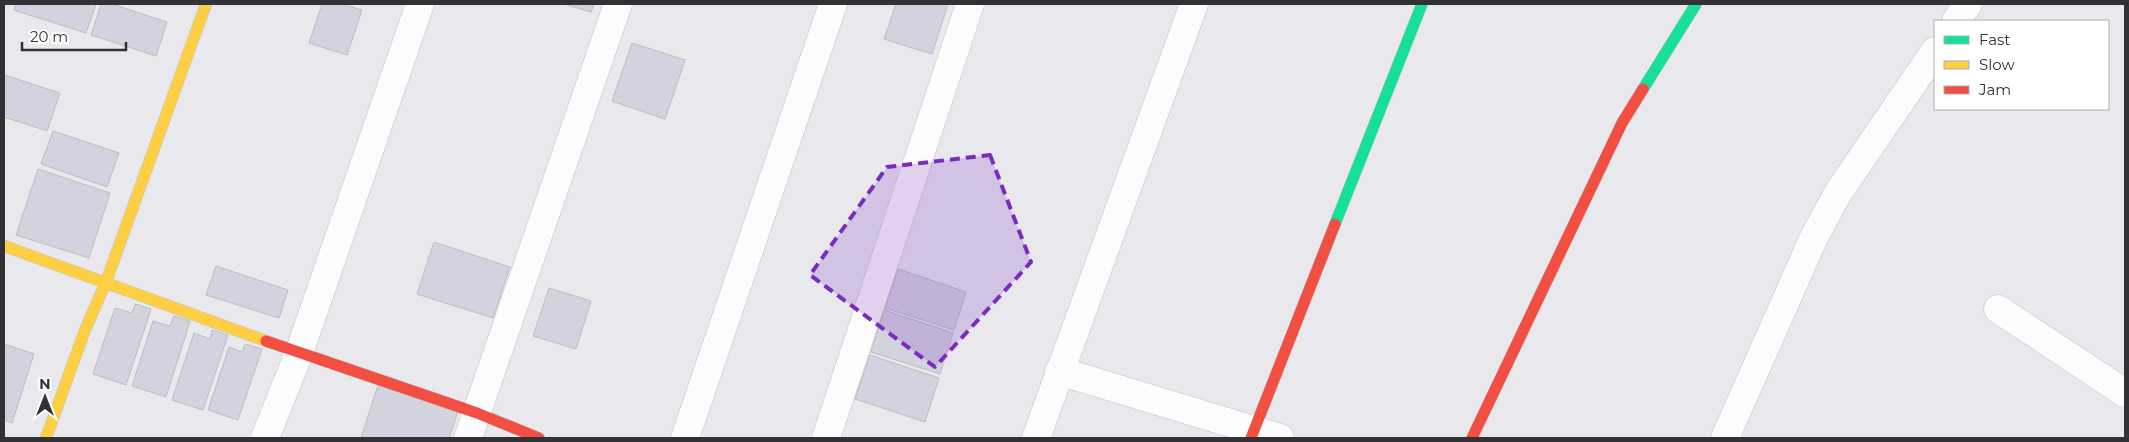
<svg xmlns="http://www.w3.org/2000/svg" width="2129" height="442" viewBox="0 0 2129 442" font-family="Montserrat,sans-serif">
  <style>
    .building { fill: #d2d3df; stroke: #bdbdc0 }
    .lines { fill: none; stroke-linecap: round; stroke-linejoin: round }
    .street-casing { stroke: #c1c1c4; stroke-width: 29 }
    .fast-casing { stroke: #c1c1c4; stroke-width: 12 }
    .slow-casing { stroke: #c1c1c4; stroke-width: 12 }
    .jam-casing { stroke: #c1c1c4; stroke-width: 12 }
    .street { stroke: #fcfcfc; stroke-width: 28 }
    .fast { stroke: #16e098; stroke-width: 11 }
    .slow { stroke: #ffcf43; stroke-width: 11 }
    .jam { stroke: #f24e42; stroke-width: 11 }
    .marked { fill: #7b2cbf; fill-opacity: 0.2; stroke: #7b2cbf; stroke-width: 4; stroke-dasharray: 10 6; stroke-linejoin: round }
  </style>
  <rect width="100%" height="100%" fill="#e8e8ed"/>
  <g class="building">
    <polygon points="16,4 96,4 86,33 14,10"/>
    <polygon points="101,4 112,4 167,22 156,56 91,35"/>
    <polygon points="322,4 341,4 362,10 347,55 309,43"/>
    <polygon points="564,4 594,4 591,12"/>
    <polygon points="896,4 948,4 932,54 884,39"/>
    <polygon points="632,43 685,60 665,119 612,101"/>
    <polygon points="4,75 60,93 47,131 4,117"/>
    <polygon points="53,131 119,153 107,187 41,164"/>
    <polygon points="38,169 110,193 89,258 16,235"/>
    <polygon points="434,242 510,267 493,318 417,294"/>
    <polygon points="216,266 288,290 279,318 206,295"/>
    <polygon points="898,269 966,292 954,330 885,308"/>
    <polygon points="549,288 591,301 576,349 533,336"/>
    <polygon points="135,304 151,309 126,385 93,374 115,308 132,313"/>
    <polygon points="884,310 953,333 940,374 871,352"/>
    <polygon points="174,316 190,321 166,397 132,386 153,321 170,326"/>
    <polygon points="212,330 228,335 203,410 172,400 194,333 210,339"/>
    <polygon points="4,344 34,354 12,423 4,420"/>
    <polygon points="245,344 262,349 238,420 208,410 229,347 242,352"/>
    <polygon points="870,355 939,378 925,422 855,399"/>
    <polygon points="379,382 459,408 449,438 361,438"/>
  </g>
  <g class="lines">
    <defs>
      <g id="street">
        <polyline points="1956,21 1968,4"/>
        <polyline points="1998,309 2125,393"/>
        <polyline points="1059,371 1280,438"/>
        <polyline points="265,438 299,353 420,4"/>
        <polyline points="468,438 618,4"/>
        <polyline points="685,438 833,4"/>
        <polyline points="826,438 970,4"/>
        <polyline points="1036,438 1194,4"/>
        <polyline points="1725,438 1814,237 1838,193 1935,51"/>
      </g>
      <g id="fast">
        <polyline points="1643,89 1696,4"/>
        <polyline points="1335,224 1422,4"/>
      </g>
      <g id="slow">
        <polyline points="4,246 266,341"/>
        <polyline points="46,438 85,330 106,282 206,4"/>
      </g>
      <g id="jam">
        <polyline points="266,341 477,413 539,438"/>
        <polyline points="1251,438 1335,224"/>
        <polyline points="1472,438 1622,123 1643,89"/>
      </g>
    </defs>
    <use href="#street" class="street-casing"/>
    <use href="#fast" class="fast-casing"/>
    <use href="#slow" class="slow-casing"/>
    <use href="#jam" class="jam-casing"/>
    <use href="#street" class="street"/>
    <use href="#fast" class="fast"/>
    <use href="#slow" class="slow"/>
    <use href="#jam" class="jam"/>
  </g>
  <path class="marked" d="M 990,155 L 1031,262 L 935,367 L 810,275 L 887,167 Z"/>
  <rect width="2129" height="442" fill="none" stroke="#313235" stroke-width="10"/>
  <rect x="1934" y="20" width="175" height="90" fill="#ffffff" stroke="#adadae"/>
  <rect x="1944" y="36" width="25" height="8" fill="#16e098" stroke="#adadae"/>
  <text x="1979" y="45" font-size="15" fill="#313235">Fast</text>
  <rect x="1944" y="61" width="25" height="8" fill="#ffcf43" stroke="#adadae"/>
  <text x="1979" y="70" font-size="15" fill="#313235">Slow</text>
  <rect x="1944" y="86" width="25" height="8" fill="#f24e42" stroke="#adadae"/>
  <text x="1979" y="95" font-size="15" fill="#313235">Jam</text>
  <g transform="translate(45 397)" stroke="#ffffff" stroke-width="4" paint-order="stroke">
  <path d="M0-4L9 19L0 12L-9 19Z" fill="#313235"/>
  <text y="-8" font-size="14" font-weight="bold" text-anchor="middle" fill="#313235">N</text>
  </g>
  <path d="M22 42v8h104v-8" fill="none" stroke="#313235" stroke-width="2.5"/>
  <text x="30" y="42" font-size="15" fill="#313235" stroke="#ffffff" stroke-width="4" paint-order="stroke">20 m</text>
</svg>
